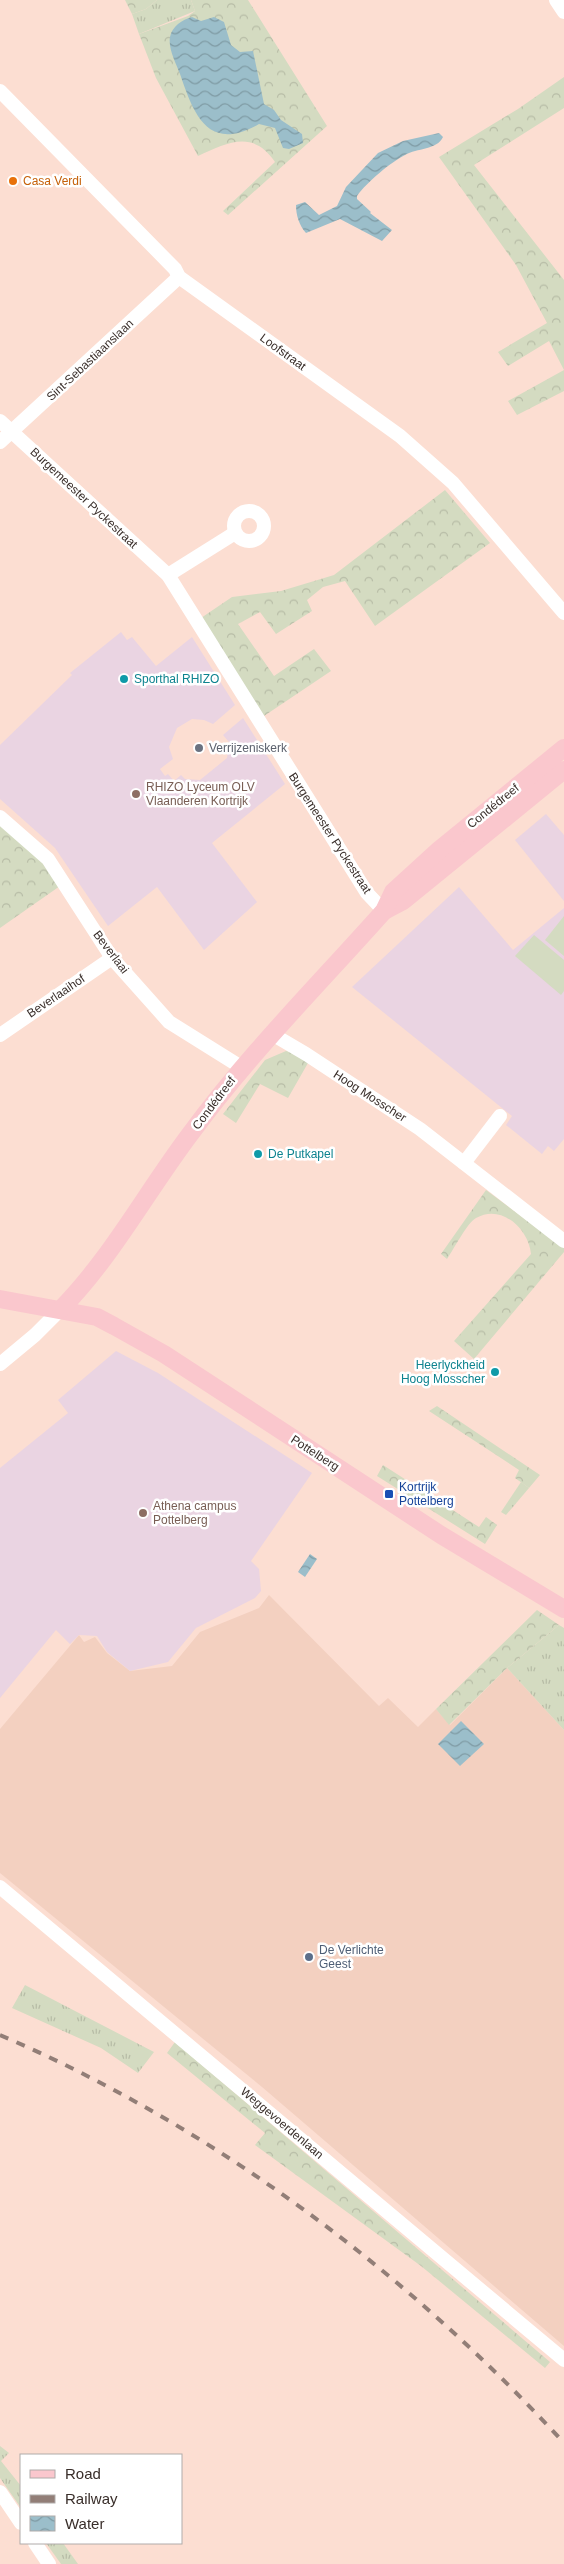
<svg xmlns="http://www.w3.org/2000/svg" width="564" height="2564" viewBox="0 0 564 2564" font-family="Helvetica,sans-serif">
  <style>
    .built { fill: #f3d0c0 }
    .education { fill: #ead4e2 }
    .grass { fill: url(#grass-tufts) }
    .forest { fill: url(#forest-crowns) }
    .pitch { fill: #d4dbc1 }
    .water { fill: url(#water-waves) }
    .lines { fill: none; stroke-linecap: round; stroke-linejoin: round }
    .minor { stroke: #fff; stroke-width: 14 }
    .major { stroke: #fac7cd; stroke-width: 18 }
    .rail { stroke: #927e77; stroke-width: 4; stroke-dasharray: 9 9; stroke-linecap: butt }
    .food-dot { fill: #e8710a; stroke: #fff; stroke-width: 2 }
    .culture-dot { fill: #0f9aa8; stroke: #fff; stroke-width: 2 }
    .worship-dot { fill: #6b7280; stroke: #fff; stroke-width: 2 }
    .education-dot { fill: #8d6e63; stroke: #fff; stroke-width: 2 }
    .transit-dot { fill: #1a4fb4; stroke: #fff; stroke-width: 2 }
    .service-dot { fill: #5c6f8a; stroke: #fff; stroke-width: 2 }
    .labels { text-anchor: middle; stroke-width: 5; stroke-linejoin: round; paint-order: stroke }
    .food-label { font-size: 12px; fill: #c56008; stroke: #fff; text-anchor: start }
    .street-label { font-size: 12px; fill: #392e2a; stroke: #fff }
    .culture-label { font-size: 12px; fill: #0d838f; stroke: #fff; text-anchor: start }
    .worship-label { font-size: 12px; fill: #5b616d; stroke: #fff; text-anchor: start }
    .education-label { font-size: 12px; fill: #785e54; stroke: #fff; text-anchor: start }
    .transit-label { font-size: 12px; fill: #164399; stroke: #fff; text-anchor: start }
    .service-label { font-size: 12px; fill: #4e5e75; stroke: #fff; text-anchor: start }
  </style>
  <defs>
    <pattern id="grass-tufts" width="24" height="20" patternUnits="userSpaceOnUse" patternTransform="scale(1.25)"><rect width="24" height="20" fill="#d4dbc1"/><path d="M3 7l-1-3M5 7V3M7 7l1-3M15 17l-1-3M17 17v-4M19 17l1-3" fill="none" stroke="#b7bca6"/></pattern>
    <pattern id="forest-crowns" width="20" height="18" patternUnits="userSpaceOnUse" patternTransform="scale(1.25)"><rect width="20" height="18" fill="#d4dbc1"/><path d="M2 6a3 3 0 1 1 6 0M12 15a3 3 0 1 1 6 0" fill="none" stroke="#b7bca6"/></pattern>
    <pattern id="water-waves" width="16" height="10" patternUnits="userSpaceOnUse" patternTransform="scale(1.25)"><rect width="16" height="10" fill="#9bbeca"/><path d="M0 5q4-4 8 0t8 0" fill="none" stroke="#7f9ba4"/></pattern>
  </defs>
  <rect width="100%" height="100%" fill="#fcded2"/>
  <polygon class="built" points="269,1595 379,1706 388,1698 418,1727 436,1709 450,1725 507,1668 564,1730 564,2346 262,2087 0,1873 0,1729 79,1635 84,1642 95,1637 107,1653 130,1671 172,1666 200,1632 259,1608"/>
  <g class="education">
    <polygon points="121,632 127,640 132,637 156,666 192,637 235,705 213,724 204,720 192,719 177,728 169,747 173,759 160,769 165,776 168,774 174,781 181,775 185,779 200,780 227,758 229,742 223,735 243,718 285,784 212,843 257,902 204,950 157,887 108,926 55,848 0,799 0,745 72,675 70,673"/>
    <polygon points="546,814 564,835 564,901 515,840"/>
    <polygon points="459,887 513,950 564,908 564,1139 554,1151 548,1146 542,1154 506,1125 512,1116 352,987"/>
    <polygon points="116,1351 158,1373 312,1473 251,1561 259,1569 261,1591 255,1598 196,1628 168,1662 130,1671 107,1652 97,1636 79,1635 70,1644 56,1630 0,1698 0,1468 68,1413 58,1400"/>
  </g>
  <g class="grass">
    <polygon points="157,0 191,0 195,11 139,34 132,14 146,9"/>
    <polygon points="521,1482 529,1488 506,1515 501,1512"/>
    <polygon points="559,1625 564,1628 564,1730 507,1668"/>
    <polygon points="25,1985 154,2052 138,2073 101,2048 12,2008"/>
    <polygon points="0,2446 9,2453 1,2461 21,2486 21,2508 0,2478"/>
    <polygon points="46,2543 63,2543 78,2564 61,2564"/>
  </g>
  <g class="forest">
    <polygon points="125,0 157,0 146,9 132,14"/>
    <path d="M 191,0 L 248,0 L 327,126 L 228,215 L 223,211 L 275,162 C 253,129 227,143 198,156 L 156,78 L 139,34 L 188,16 L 195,11 Z"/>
    <polygon points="564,77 564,108 474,165 564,280 564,391 517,415 508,401 564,370 549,341 508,366 498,352 547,323 516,265 439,157 518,109"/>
    <polygon points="445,490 490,543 375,626 345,581 323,587 307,600 312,611 276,634 260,612 238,624 274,676 314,649 331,671 264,716 201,618 232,597 281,591 334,575"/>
    <polygon points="0,825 37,855 60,886 0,928"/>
    <polygon points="286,1051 297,1053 308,1063 288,1098 260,1084 236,1123 223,1114 265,1060"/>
    <path d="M 486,1190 L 564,1248 L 564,1252 L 474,1359 L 454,1341 L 531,1254 C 529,1230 502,1203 476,1218 C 467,1223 454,1249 447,1259 L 441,1254 Z"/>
    <polygon points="437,1406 540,1475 529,1488 515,1478 519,1470 429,1411"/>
    <polygon points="383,1465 479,1527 486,1517 497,1525 485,1544 377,1476"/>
    <polygon points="537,1610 559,1625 507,1668 449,1725 436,1709"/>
    <polygon points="175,2042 550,2362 545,2368 421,2266 255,2145 265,2133 167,2053"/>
  </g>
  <g class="pitch">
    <polygon points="564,916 564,956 545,940"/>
    <polygon points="534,935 564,960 564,991 561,995 515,956"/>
  </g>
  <g class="water">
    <path d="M 192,17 L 201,21 L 214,17 L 224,22 L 231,45 L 240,52 L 253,51 L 264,104 L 274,110 L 281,120 L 302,134 L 303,143 L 289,149 L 283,148 L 275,128 L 259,124 C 208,153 194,115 180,74 C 176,63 168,49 170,37 C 172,26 182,20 192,17 Z"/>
    <path d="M 439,133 L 443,137 C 437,150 417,148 405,155 C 391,162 367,182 357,196 L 357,199 L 371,212 L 370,213 L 392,230 L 382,241 L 340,219 L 306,233 C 299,225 296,215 296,205 L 305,202 L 319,215 L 337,206 L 346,187 L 378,153 L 403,141 Z"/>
    <polygon points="310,1554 317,1559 305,1577 298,1572"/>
    <polygon points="461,1721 484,1744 460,1766 438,1744"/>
  </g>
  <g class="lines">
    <g class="minor">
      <polyline points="556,0 564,12"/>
      <polyline points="0,91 175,269 179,277 400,436 453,483 564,613"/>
      <polyline points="0,421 168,575 367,893 384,911"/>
      <polyline points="0,442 179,277"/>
      <circle cx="249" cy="526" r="15"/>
      <polyline points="168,575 235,533"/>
      <polyline points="0,817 48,859 112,958 169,1022 241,1067"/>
      <polyline points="272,1034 306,1054 420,1129 564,1241"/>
      <polyline points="0,1035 112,958"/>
      <polyline points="464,1163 500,1116"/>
      <polyline points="0,1364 35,1335 61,1309"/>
      <polyline points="0,1887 564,2360"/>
      <polyline points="0,2492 21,2523"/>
      <polyline points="35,2543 49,2564"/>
    </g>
    <g class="major">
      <polyline points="384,911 403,901 564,770"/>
      <polyline points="0,1299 97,1317 114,1326 164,1354 441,1535 564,1609"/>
      <path d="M 61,1309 C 112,1257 147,1191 191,1133 C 249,1054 319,984 384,911 L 393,892 L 439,850 L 564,748"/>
    </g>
    <path class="rail" d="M 0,2035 C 214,2127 407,2272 564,2443"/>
  </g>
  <circle class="food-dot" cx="13" cy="181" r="5"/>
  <g class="culture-dot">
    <circle cx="124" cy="679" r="5"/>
    <circle cx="258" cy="1154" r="5"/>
    <circle cx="495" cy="1372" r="5"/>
  </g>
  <circle class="worship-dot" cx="199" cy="748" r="5"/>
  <g class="education-dot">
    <circle cx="136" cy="794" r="5"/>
    <circle cx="143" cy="1513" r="5"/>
  </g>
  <rect class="transit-dot" x="384" y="1489" width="10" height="10" rx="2.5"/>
  <circle class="service-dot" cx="309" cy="1957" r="5"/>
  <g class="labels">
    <g class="food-label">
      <text x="23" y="185">Casa Verdi</text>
    </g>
    <g class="street-label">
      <text transform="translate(283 352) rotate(36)" y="4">Loofstraat</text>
      <text transform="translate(90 360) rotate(-43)" y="4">Sint-Sebastiaanslaan</text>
      <text transform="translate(84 498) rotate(43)" y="4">Burgemeester Pyckestraat</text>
      <text transform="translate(493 806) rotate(-39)" y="4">Condédreef</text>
      <text transform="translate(330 833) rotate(57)" y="4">Burgemeester Pyckestraat</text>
      <text transform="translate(111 952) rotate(53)" y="4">Beverlaai</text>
      <text transform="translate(56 996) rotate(-34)" y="4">Beverlaaihof</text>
      <text transform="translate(370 1096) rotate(33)" y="4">Hoog Mosscher</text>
      <text transform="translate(214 1103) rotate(-53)" y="4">Condédreef</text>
      <text transform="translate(315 1453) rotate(33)" y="4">Pottelberg</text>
      <text transform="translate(282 2123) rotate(40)" y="4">Weggevoerdenlaan</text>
    </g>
    <g class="culture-label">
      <text x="134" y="683">Sporthal RHIZO</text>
      <text x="268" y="1158">De Putkapel</text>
      <text x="485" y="1369" text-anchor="end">Heerlyckheid<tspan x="485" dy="14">Hoog Mosscher</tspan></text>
    </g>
    <g class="worship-label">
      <text x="209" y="752">Verrijzeniskerk</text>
    </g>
    <g class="education-label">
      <text x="146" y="791">RHIZO Lyceum OLV<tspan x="146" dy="14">Vlaanderen Kortrijk</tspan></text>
      <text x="153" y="1510">Athena campus<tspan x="153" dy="14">Pottelberg</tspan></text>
    </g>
    <g class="transit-label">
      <text x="399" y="1491">Kortrijk<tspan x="399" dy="14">Pottelberg</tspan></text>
    </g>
    <g class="service-label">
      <text x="319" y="1954">De Verlichte<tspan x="319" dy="14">Geest</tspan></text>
    </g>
  </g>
  <rect x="20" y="2454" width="162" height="90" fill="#ffffff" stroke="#b0abaa"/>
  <rect x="30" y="2470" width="25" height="8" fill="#fac7cd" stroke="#b0abaa"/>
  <text x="65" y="2479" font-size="15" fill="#392e2a">Road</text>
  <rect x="30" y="2495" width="25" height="8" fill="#927e77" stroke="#b0abaa"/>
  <text x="65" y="2504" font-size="15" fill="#392e2a">Railway</text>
  <rect x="30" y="2516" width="25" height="15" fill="url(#water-waves)" stroke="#b0abaa"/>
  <text x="65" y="2529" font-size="15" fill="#392e2a">Water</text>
</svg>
